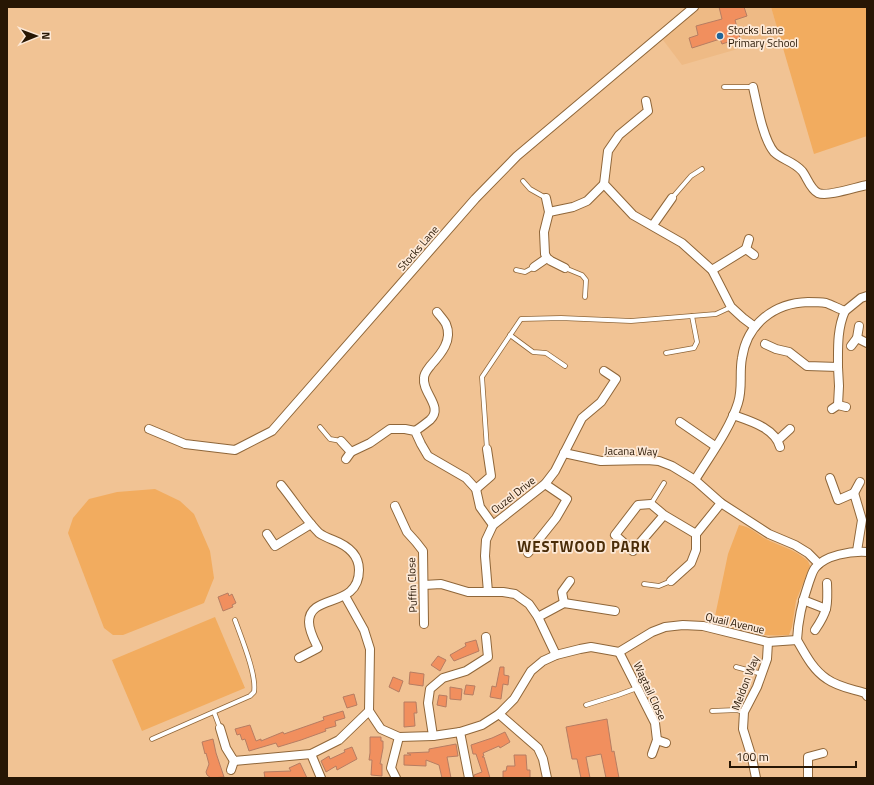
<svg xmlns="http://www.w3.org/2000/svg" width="874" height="785" viewBox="0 0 874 785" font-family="'Titillium Web',sans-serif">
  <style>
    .built { fill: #eeba85 }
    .green { fill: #f2ac5f }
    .building { fill: #f18f5e; stroke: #b67d62 }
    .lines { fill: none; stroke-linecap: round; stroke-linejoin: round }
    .service-casing { stroke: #8f6639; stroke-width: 5.5 }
    .minor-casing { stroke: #8f6639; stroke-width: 10 }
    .service { stroke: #fff; stroke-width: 4 }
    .minor { stroke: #fff; stroke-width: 8 }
    .poi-dot { fill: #206499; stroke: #fde9d7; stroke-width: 1.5 }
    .labels { text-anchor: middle; stroke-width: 3.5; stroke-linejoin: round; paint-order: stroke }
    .poi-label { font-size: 11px; fill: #271604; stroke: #fde9d7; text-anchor: start }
    .street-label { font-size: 11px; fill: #271604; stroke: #fde9d7 }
    .district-label { font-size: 15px; font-weight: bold; letter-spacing: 1px; fill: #4b2d09; stroke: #fde9d7 }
  </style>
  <rect width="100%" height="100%" fill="#f1c394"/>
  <polygon class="built" points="696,7 771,7 780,37 682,65 660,36"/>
  <g class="green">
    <polygon points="771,7 867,7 867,136 814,154"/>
    <polygon points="155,489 180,501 194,514 210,551 214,578 204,603 123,635 113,635 104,628 68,533 73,518 89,499 117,492"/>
    <path d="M 739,525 C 749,526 756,533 764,538 C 779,546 795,549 808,561 L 810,566 L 796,601 L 792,627 L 789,635 C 759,637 742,632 714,621 L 728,554 Z"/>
    <polygon points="215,617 245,688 142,731 112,660"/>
  </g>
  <g class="building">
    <polygon points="719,7 744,7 747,16 735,20 740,38 722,44 720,39 692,48 689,38 698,35 696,26 722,19"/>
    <polygon points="228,593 229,596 232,594 236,603 232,605 233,607 223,611 218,597"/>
    <polygon points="476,640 479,651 454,661 450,655 466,646 465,643"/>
    <polygon points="438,656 446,660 440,671 431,665"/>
    <polygon points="500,667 504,667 504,675 509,676 508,685 503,684 501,699 490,697 492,686 496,687"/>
    <polygon points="410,672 424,674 423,686 409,684"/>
    <polygon points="393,677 403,681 399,692 389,687"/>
    <polygon points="466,685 475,686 473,695 464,694"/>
    <polygon points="450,687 462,689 461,700 450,699"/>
    <polygon points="354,694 357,705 347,708 343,697"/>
    <polygon points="439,695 447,696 446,707 437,705"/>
    <polygon points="404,702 416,702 417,713 414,713 415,726 404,727"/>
    <polygon points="343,711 345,718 335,721 336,726 325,729 326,731 301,740 278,747 276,743 249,751 245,739 242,740 240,734 237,735 235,729 250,725 256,741 261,739 261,741 283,732 284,734 324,720 323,717"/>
    <polygon points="607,719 612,752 614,751 619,778 606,778 601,754 586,757 590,778 581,778 577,759 572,759 566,727"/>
    <polygon points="505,732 510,742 500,748 499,746 483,753 484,756 482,757 484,757 490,778 474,778 474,775 482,772 476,754 473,754 471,745 492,738"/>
    <polygon points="370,737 381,737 381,741 383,741 383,748 380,764 382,764 382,776 371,775 372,760 369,760 370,753"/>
    <polygon points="213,739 216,753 224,777 211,778 207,775 206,772 209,764 206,753 205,754 202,742"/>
    <polygon points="456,744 458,756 447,757 451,778 442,778 439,765 426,760 426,766 404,765 404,755 411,755 407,753 429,752 429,749"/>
    <polygon points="352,747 357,759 337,770 336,766 326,772 321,761 329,756 330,759 345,752 344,750"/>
    <polygon points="514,755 526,755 527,770 530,770 530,778 503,778 503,771 506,771 507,766 515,766"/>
    <polygon points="300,763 307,778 265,778 264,772 291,771 289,768"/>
  </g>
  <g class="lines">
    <defs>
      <g id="service">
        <polyline points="724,87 753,87"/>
        <polyline points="523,181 530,189 546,198"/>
        <polyline points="672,198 691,176 702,169"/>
        <polyline points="565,268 582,275 586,280 585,297"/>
        <polyline points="516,270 525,272 534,267"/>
        <polyline points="510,335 533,352 546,353 565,366"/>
        <polyline points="666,353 694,348 697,342 692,316"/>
        <polyline points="320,427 330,439 341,441"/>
        <polyline points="487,449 482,377 521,319 561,318 631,321 716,314 731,307"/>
        <polyline points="651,504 664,483"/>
        <polyline points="644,584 659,586 671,581"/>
        <polyline points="736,667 762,674"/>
        <polyline points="586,705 618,695 637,688"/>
        <polyline points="712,711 737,710 744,712"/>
        <polyline points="214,712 220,728"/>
        <path d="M 152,739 L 250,696 L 254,692 C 257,675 241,637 235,620"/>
      </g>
      <g id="minor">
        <path d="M 753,87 C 757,104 763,139 774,152 C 782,160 793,161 802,171 C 807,177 810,189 818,193 C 828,197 856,187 867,185"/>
        <polyline points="646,101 648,111 619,135 608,151 604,184 633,215 682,243 712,270 731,307 743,318 755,327"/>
        <polyline points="546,198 549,212 544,232 545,254 547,258 551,261 565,268"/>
        <polyline points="549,212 573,207 587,201 604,184"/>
        <polyline points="653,225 672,198"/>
        <polyline points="749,239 746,249 754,255"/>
        <polyline points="534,267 547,258"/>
        <polyline points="712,270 746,249"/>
        <polyline points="845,311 861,298 867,296"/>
        <polyline points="857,338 867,343"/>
        <polyline points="765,344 776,349 789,352 807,366 838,367 839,386 838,405"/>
        <polyline points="851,346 857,338 859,326"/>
        <polyline points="832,409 838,405 846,407"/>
        <path d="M 733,415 C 750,421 775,428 780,447"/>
        <polyline points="680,422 715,446"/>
        <polyline points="149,429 185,444 235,450 272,431 475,199 517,156 694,7"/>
        <path d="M 415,431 C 420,428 425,424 430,420 C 444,407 422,393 424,378 C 424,373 428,369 431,365 C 441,354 453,340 446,324 C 444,320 440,316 437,312"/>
        <polyline points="778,440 790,429"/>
        <polyline points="341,441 351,452 370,443 390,429 405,429 415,431 421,444 428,456 466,478 476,489 480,507 493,525"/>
        <polyline points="564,453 601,461 647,460 659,461 672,466 695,480 721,503 769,534 795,545 808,553 819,564"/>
        <polyline points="346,459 351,452"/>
        <polyline points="830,478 838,500 854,493 862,520 857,551"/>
        <path d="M 695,480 C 709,457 730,429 738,403 C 743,388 739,373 742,358 C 747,324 774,303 808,302 C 813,302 820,302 826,303 C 832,305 839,309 845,311 C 837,329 838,348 838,367"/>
        <path d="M 281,485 C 294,501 305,519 319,533 C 323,536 328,538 333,540 C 346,545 359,554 359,570 C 359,609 309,593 309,622 C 309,631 314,640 318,648 L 299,658"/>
        <polyline points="476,489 491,476 487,449"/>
        <polyline points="854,493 860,482"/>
        <polyline points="395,506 407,532 416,542 423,551 424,624"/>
        <polyline points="664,515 633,551 615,535 638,505 651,504 664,515 696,534"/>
        <polyline points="267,534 275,546 311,524"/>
        <polyline points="528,553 556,518 567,499 545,484"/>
        <polyline points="671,581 691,563 696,550 696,534 721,503"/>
        <polyline points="424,585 441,584 468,592 503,592 515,594 529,604 538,617 556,655"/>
        <polyline points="488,592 485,556 486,540 493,525 545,484 555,471 582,418 601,402 616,379 604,371"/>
        <polyline points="345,596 364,630 370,649 369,711"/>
        <polyline points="803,600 826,609"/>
        <polyline points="564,603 562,592 570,581"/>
        <polyline points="538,617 564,603 615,611"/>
        <path d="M 815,630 C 828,611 828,605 827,583"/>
        <path d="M 797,640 C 798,619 802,602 809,582 C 811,577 812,572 815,568 C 825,555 851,551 867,552"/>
        <path d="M 797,640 C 805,654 813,670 827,679 C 838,687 852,689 865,693 L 867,696"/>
        <polyline points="619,652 655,723 657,740 652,754"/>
        <polyline points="369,711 381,729 399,737 433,736 460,732 482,725 499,714 514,699 531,671 543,661 556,655 580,649 591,647 619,652 652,632 665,627 683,625 703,626 768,642 797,640"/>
        <polyline points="499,714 538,748 543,759 547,778"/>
        <polyline points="220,728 226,748 234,761 311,754 339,740 369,711"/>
        <polyline points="460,732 469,778"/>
        <polyline points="433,736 428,703 430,689 443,678 466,671 488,657 486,637"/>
        <polyline points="657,740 666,743"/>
        <polyline points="311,754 321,778"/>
        <polyline points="231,770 234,761"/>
        <polyline points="396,778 391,768 399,737"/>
        <polyline points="756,778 752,758 743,729 744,712 757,687 767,659 768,642"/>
        <polyline points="808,778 808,757 823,753"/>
      </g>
    </defs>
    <use href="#service" class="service-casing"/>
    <use href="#minor" class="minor-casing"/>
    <use href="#service" class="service"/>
    <use href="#minor" class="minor"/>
  </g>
  <circle class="poi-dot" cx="720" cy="36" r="4"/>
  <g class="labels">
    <g class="poi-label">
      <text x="728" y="34">Stocks Lane<tspan x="728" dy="13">Primary School</tspan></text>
    </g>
    <g class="street-label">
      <text transform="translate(418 248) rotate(-49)" y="4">Stocks Lane</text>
      <text transform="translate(631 451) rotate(1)" y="4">Jacana Way</text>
      <text transform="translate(513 495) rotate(-38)" y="4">Ouzel Drive</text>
      <text transform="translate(412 585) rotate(-92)" y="4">Puffin Close</text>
      <text transform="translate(735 623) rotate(13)" y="4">Quail Avenue</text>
      <text transform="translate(745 683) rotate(-69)" y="4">Meldon Way</text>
      <text transform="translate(650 691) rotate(65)" y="4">Wagtail Close</text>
    </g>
    <g class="district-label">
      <text x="584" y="552">WESTWOOD PARK</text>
    </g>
  </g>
  <rect width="874" height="785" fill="none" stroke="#271604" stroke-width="16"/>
  <g transform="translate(36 36) rotate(89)" stroke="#fde9d7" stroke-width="3" paint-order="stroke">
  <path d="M0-3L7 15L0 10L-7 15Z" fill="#271604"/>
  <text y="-6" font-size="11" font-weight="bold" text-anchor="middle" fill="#271604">N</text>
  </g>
  <path d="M730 761v6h126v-6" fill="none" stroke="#271604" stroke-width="2"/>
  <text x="736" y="761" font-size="12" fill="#271604" stroke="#fde9d7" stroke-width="3" paint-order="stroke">100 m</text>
</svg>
